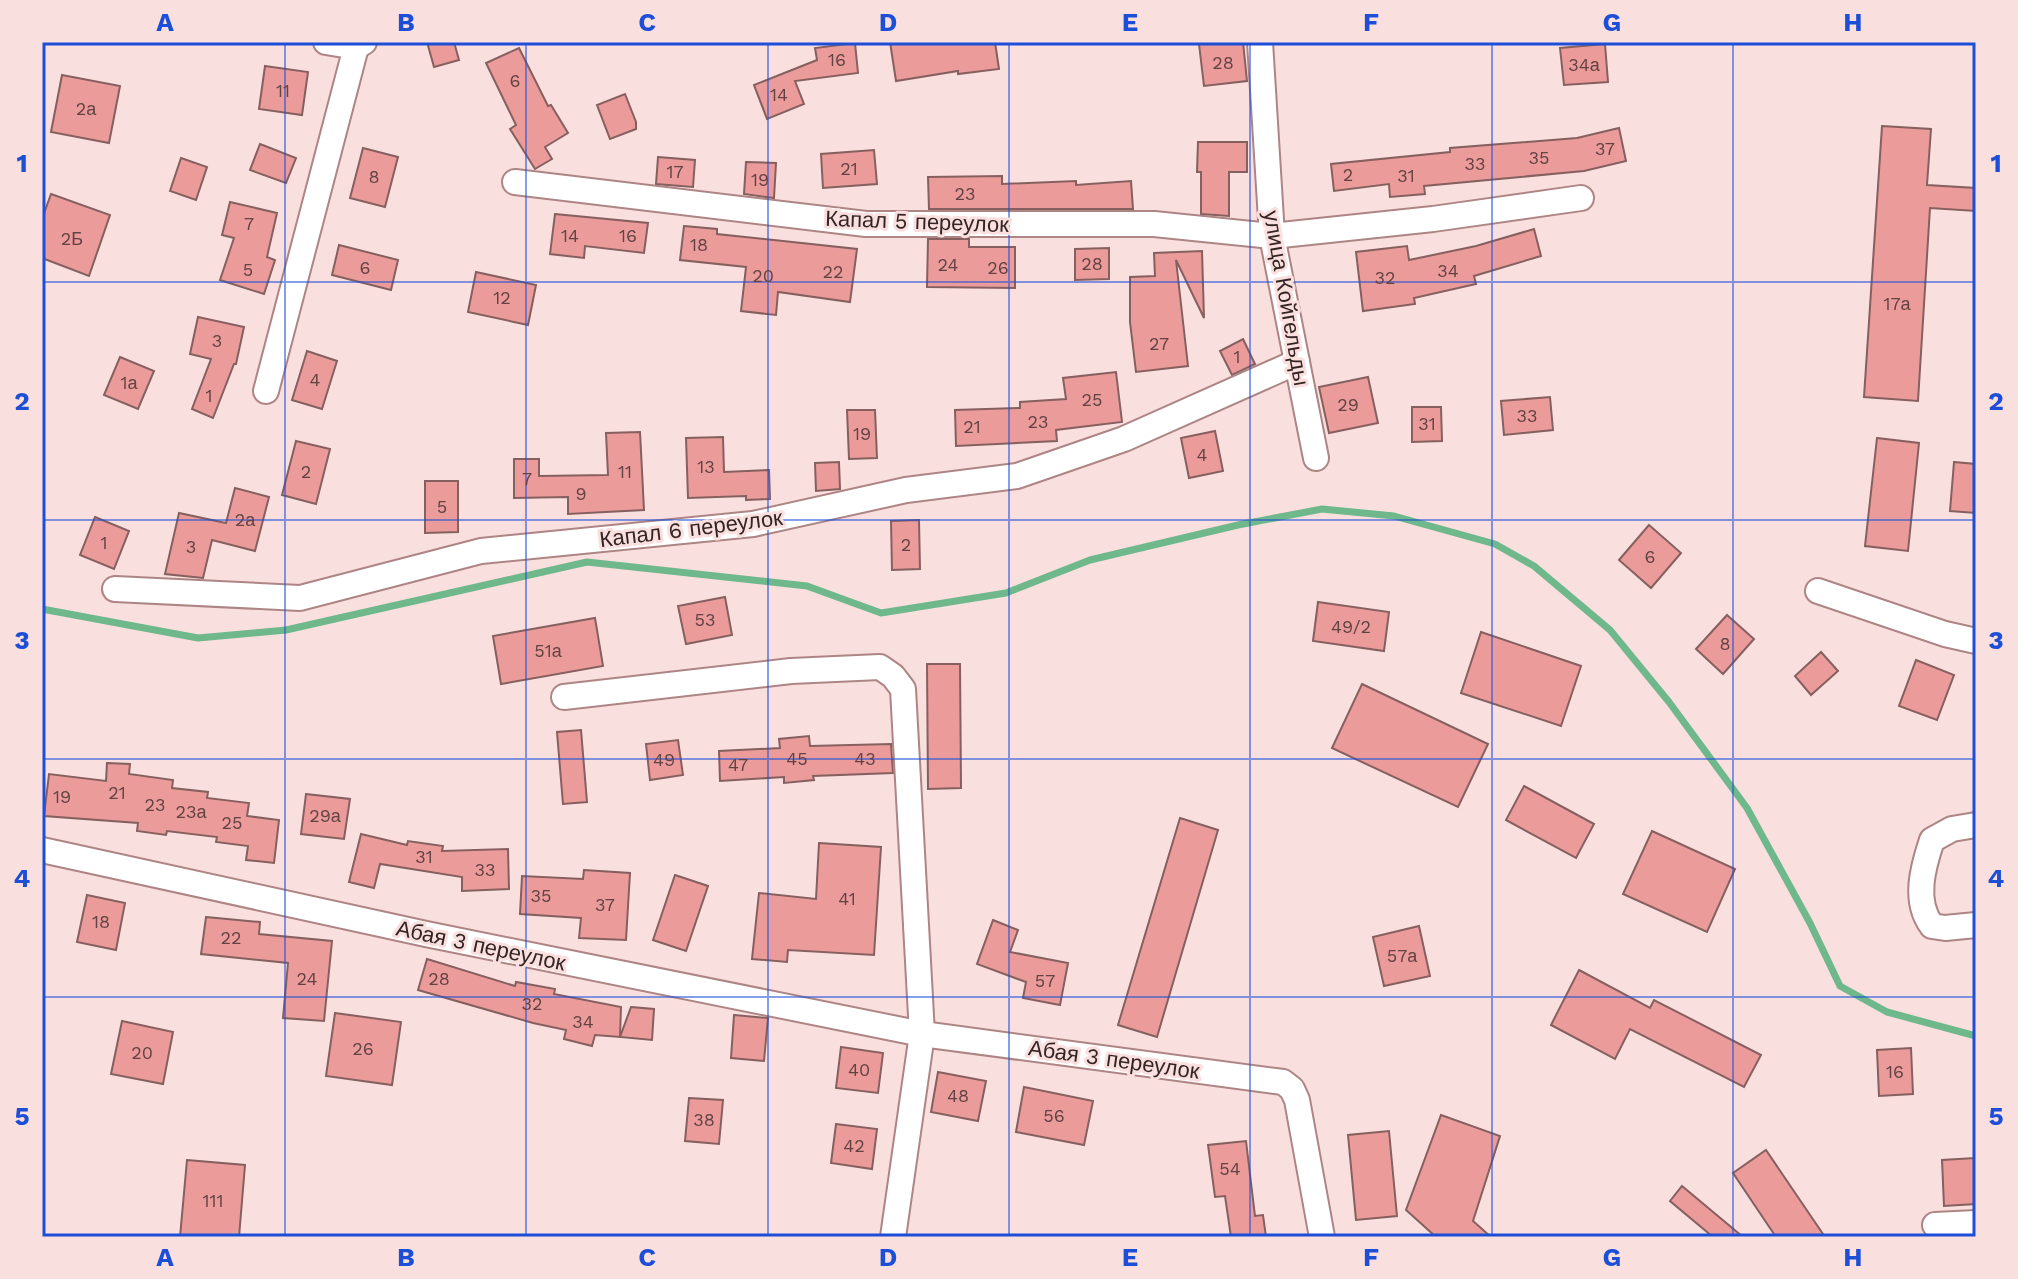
<svg xmlns="http://www.w3.org/2000/svg" width="2018" height="1279" viewBox="0 0 2018 1279" font-family="'Work Sans',sans-serif">
  <style>
    .lines { fill: none; stroke-linecap: round; stroke-linejoin: round }
    .stream { stroke: #6fb88b; stroke-width: 7 }
    .building { fill: #ec9b9b; stroke: #85605f; stroke-width: 2 }
    .minor-casing { stroke: #ad8584; stroke-width: 28 }
    .minor { stroke: #fff; stroke-width: 24 }
    .grid { fill: none; stroke: #1d4ed8; stroke-width: 2; stroke-opacity: 0.55 }
    .labels { text-anchor: middle; stroke-width: 6; stroke-linejoin: round; paint-order: stroke }
    .number-label { font-size: 18px; fill: #624242 }
    .street-label { font-size: 22px; fill: #342424; stroke: #fadfdf }
    .neatline { fill: none; stroke: #1d4ed8; stroke-width: 3 }
    .grid-label { font-size: 26px; text-anchor: middle; font-weight: bold; fill: #1d4ed8 }
  </style>
  <rect width="100%" height="100%" fill="#fadfdf"/>
  <g class="lines">
    <polyline class="stream" points="42,609 198,638 286,630 587,562 807,586 881,613 1006,593 1090,560 1238,525 1322,509 1394,516 1495,544 1534,566 1610,630 1669,702 1747,808 1810,923 1840,986 1887,1012 1976,1036"/>
  </g>
  <g class="building">
    <polygon points="427,42 454,42 459,60 434,67"/>
    <polygon points="890,42 995,42 999,69 958,74 958,71 896,81"/>
    <polygon points="1219,42 1243,42 1247,81 1204,86 1199,44"/>
    <polygon points="855,43 858,73 795,81 804,104 767,119 754,85 817,60 815,48"/>
    <polygon points="1605,44 1608,82 1564,85 1560,48"/>
    <polygon points="519,48 548,106 551,105 568,133 545,147 552,159 535,169 510,129 516,125 486,63"/>
    <polygon points="265,66 308,72 302,115 259,109"/>
    <polygon points="62,75 120,86 109,143 51,132"/>
    <polygon points="625,94 636,122 636,129 610,139 597,105"/>
    <polygon points="1882,126 1931,129 1927,185 1976,188 1976,211 1930,208 1918,401 1864,397"/>
    <polygon points="1619,128 1626,161 1584,171 1424,186 1425,194 1390,197 1389,184 1334,191 1331,164 1450,152 1450,148 1577,138"/>
    <polygon points="1198,142 1247,142 1247,172 1229,172 1229,216 1201,214 1201,172 1197,172"/>
    <polygon points="260,144 296,158 286,183 250,170"/>
    <polygon points="363,148 398,157 385,207 350,198"/>
    <polygon points="874,150 877,184 823,188 821,154"/>
    <polygon points="658,157 695,160 693,187 656,184"/>
    <polygon points="181,158 207,167 196,200 170,191"/>
    <polygon points="746,162 776,163 774,198 744,194"/>
    <polygon points="1002,176 1002,184 1076,181 1076,185 1131,181 1133,209 929,209 928,177"/>
    <polygon points="51,194 110,215 89,276 42,258 42,219"/>
    <polygon points="230,202 277,213 267,257 275,260 264,294 220,280 234,238 222,235"/>
    <polygon points="555,214 648,223 644,253 585,246 584,258 550,254"/>
    <polygon points="684,226 717,229 717,234 857,249 850,302 778,292 776,315 741,311 746,267 680,260"/>
    <polygon points="1534,229 1541,256 1474,276 1476,284 1414,298 1415,304 1363,311 1356,252 1407,246 1409,260 1476,246"/>
    <polygon points="928,239 969,239 969,247 1015,247 1015,288 927,287"/>
    <polygon points="339,245 398,260 391,290 332,275"/>
    <polygon points="1109,248 1109,279 1075,280 1075,249"/>
    <polygon points="1202,251 1204,318 1176,260 1188,366 1136,372 1130,322 1130,277 1155,276 1154,253"/>
    <polygon points="476,272 536,285 528,325 468,312"/>
    <polygon points="198,317 244,327 236,364 234,364 213,418 192,409 211,359 190,354"/>
    <polygon points="1243,339 1255,364 1232,375 1220,351"/>
    <polygon points="307,351 337,361 322,409 292,400"/>
    <polygon points="120,357 154,371 138,409 104,395"/>
    <polygon points="1116,372 1122,422 1056,430 1057,441 956,446 955,410 1020,408 1020,402 1066,399 1063,378"/>
    <polygon points="1368,377 1378,423 1329,433 1319,387"/>
    <polygon points="1550,397 1553,430 1504,435 1501,401"/>
    <polygon points="1412,407 1441,407 1442,441 1412,442"/>
    <polygon points="847,410 875,410 877,458 849,459"/>
    <polygon points="1215,431 1223,471 1189,478 1181,438"/>
    <polygon points="640,432 644,510 568,514 568,497 514,498 514,459 539,459 539,476 608,475 606,433"/>
    <polygon points="723,437 724,472 769,470 770,499 746,500 746,496 688,498 686,438"/>
    <polygon points="1877,438 1919,443 1908,551 1865,546"/>
    <polygon points="296,441 330,449 316,504 282,495"/>
    <polygon points="839,462 840,489 816,491 815,463"/>
    <polygon points="1954,462 1976,464 1976,513 1950,511"/>
    <polygon points="425,481 458,481 458,532 425,533"/>
    <polygon points="235,488 269,497 255,551 212,540 203,578 165,574 179,513 226,523"/>
    <polygon points="95,517 129,531 114,569 80,555"/>
    <polygon points="919,520 920,569 892,570 891,521"/>
    <polygon points="1649,525 1681,553 1651,588 1619,560"/>
    <polygon points="725,597 732,635 686,644 678,606"/>
    <polygon points="1318,602 1389,612 1384,651 1313,641"/>
    <polygon points="1727,615 1754,639 1723,674 1696,649"/>
    <polygon points="595,618 603,666 501,684 493,636"/>
    <polygon points="1481,632 1581,666 1561,726 1461,693"/>
    <polygon points="1821,652 1838,671 1811,695 1795,676"/>
    <polygon points="1916,660 1954,675 1937,720 1899,706"/>
    <polygon points="927,664 960,664 961,788 928,789"/>
    <polygon points="1362,684 1488,744 1458,807 1332,748"/>
    <polygon points="581,730 587,802 563,804 557,732"/>
    <polygon points="809,736 810,746 891,744 893,773 813,776 814,780 784,783 784,777 720,781 719,751 780,748 779,739"/>
    <polygon points="678,740 683,775 650,780 646,744"/>
    <polygon points="107,763 130,764 129,774 173,780 172,788 208,792 207,798 249,803 247,816 279,820 274,863 246,860 248,846 216,842 217,837 167,831 166,835 137,831 138,823 44,816 49,774 106,781"/>
    <polygon points="1524,786 1594,824 1576,858 1506,820"/>
    <polygon points="306,794 350,799 344,839 301,834"/>
    <polygon points="1180,818 1218,830 1157,1037 1118,1025"/>
    <polygon points="1652,831 1735,869 1707,932 1623,894"/>
    <polygon points="361,834 407,845 408,841 443,846 442,851 508,849 509,889 462,891 462,877 380,864 374,888 349,882"/>
    <polygon points="819,843 881,847 874,955 788,950 787,962 752,959 759,893 816,899"/>
    <polygon points="584,870 630,873 626,940 579,938 581,918 520,914 522,876 583,879"/>
    <polygon points="675,875 708,886 686,951 653,940"/>
    <polygon points="87,895 125,903 116,950 77,942"/>
    <polygon points="206,917 260,922 259,934 332,941 324,1021 283,1018 288,963 201,954"/>
    <polygon points="993,920 1018,930 1010,952 1068,963 1060,1005 1023,998 1026,982 977,964"/>
    <polygon points="1419,926 1430,976 1384,986 1373,937"/>
    <polygon points="427,959 515,986 516,982 555,989 554,994 621,1007 620,1037 595,1035 592,1046 564,1039 566,1030 533,1023 418,990"/>
    <polygon points="1579,970 1650,1008 1654,1000 1761,1055 1744,1087 1630,1029 1615,1059 1551,1025"/>
    <polygon points="631,1007 654,1009 652,1040 620,1037"/>
    <polygon points="335,1013 401,1022 392,1085 326,1076"/>
    <polygon points="734,1015 768,1018 764,1061 731,1058"/>
    <polygon points="122,1021 173,1032 163,1084 111,1074"/>
    <polygon points="841,1047 883,1053 878,1093 836,1088"/>
    <polygon points="1911,1048 1913,1094 1879,1096 1877,1050"/>
    <polygon points="938,1072 986,1081 978,1121 931,1112"/>
    <polygon points="1024,1087 1093,1101 1084,1145 1016,1132"/>
    <polygon points="689,1098 723,1100 719,1144 685,1141"/>
    <polygon points="1441,1115 1500,1136 1473,1221 1491,1237 1436,1237 1406,1210"/>
    <polygon points="836,1124 877,1129 872,1169 831,1163"/>
    <polygon points="1389,1131 1397,1216 1356,1220 1348,1135"/>
    <polygon points="1246,1141 1255,1216 1263,1215 1266,1237 1231,1237 1225,1196 1215,1197 1208,1145"/>
    <polygon points="1766,1150 1825,1237 1776,1237 1733,1173"/>
    <polygon points="1975,1158 1976,1204 1944,1206 1942,1160"/>
    <polygon points="187,1160 245,1165 239,1237 180,1237"/>
    <polygon points="1682,1186 1743,1237 1713,1237 1670,1201"/>
  </g>
  <g class="lines">
    <defs>
      <g id="minor">
        <polyline points="326,42 356,47 364,42"/>
        <polyline points="1260,42 1272,236 1316,458"/>
        <polyline points="515,182 866,224 1154,224 1272,236 1433,219 1581,198"/>
        <polyline points="266,391 356,47"/>
        <polyline points="115,589 300,598 481,551 753,524 906,490 1017,476 1124,439 1297,362"/>
        <polyline points="1818,591 1945,634 1976,641"/>
        <polyline points="564,697 791,671 880,667 893,676 903,689 922,1034 893,1237"/>
        <path d="M 1976,825 L 1952,829 L 1932,840 C 1923,867 1913,901 1932,926 L 1945,928 L 1976,925"/>
        <polyline points="42,850 426,934 922,1034 1283,1082 1292,1089 1297,1100 1322,1237"/>
        <polyline points="1935,1225 1976,1223"/>
      </g>
    </defs>
    <use href="#minor" class="minor-casing"/>
    <use href="#minor" class="minor"/>
  </g>
  <path class="grid" d="M 285,42 L 285,1237M 526,42 L 526,1237M 768,42 L 768,1237M 1009,42 L 1009,1237M 1250,42 L 1250,1237M 1492,42 L 1492,1237M 1733,42 L 1733,1237M 42,282 L 1976,282M 42,520 L 1976,520M 42,759 L 1976,759M 42,997 L 1976,997"/>
  <g class="labels">
    <g class="number-label">
      <text x="837" y="66">16</text>
      <text x="1223" y="69">28</text>
      <text x="1584" y="71">34а</text>
      <text x="515" y="87">6</text>
      <text x="283" y="97">11</text>
      <text x="779" y="101">14</text>
      <text x="86" y="115">2а</text>
      <text x="1605" y="155">37</text>
      <text x="1539" y="164">35</text>
      <text x="1475" y="170">33</text>
      <text x="849" y="175">21</text>
      <text x="675" y="178">17</text>
      <text x="1348" y="181">2</text>
      <text x="1406" y="182">31</text>
      <text x="374" y="183">8</text>
      <text x="760" y="186">19</text>
      <text x="965" y="200">23</text>
      <text x="249" y="230">7</text>
      <text x="570" y="242">14</text>
      <text x="628" y="242">16</text>
      <text x="72" y="245">2Б</text>
      <text x="699" y="251">18</text>
      <text x="1092" y="270">28</text>
      <text x="948" y="271">24</text>
      <text x="365" y="274">6</text>
      <text x="998" y="274">26</text>
      <text x="248" y="276">5</text>
      <text x="1448" y="277">34</text>
      <text x="833" y="278">22</text>
      <text x="763" y="282">20</text>
      <text x="1385" y="284">32</text>
      <text x="502" y="304">12</text>
      <text x="1897" y="310">17а</text>
      <text x="217" y="347">3</text>
      <text x="1159" y="350">27</text>
      <text x="1237" y="363">1</text>
      <text x="315" y="386">4</text>
      <text x="129" y="389">1а</text>
      <text x="209" y="402">1</text>
      <text x="1092" y="406">25</text>
      <text x="1348" y="411">29</text>
      <text x="1527" y="422">33</text>
      <text x="1038" y="428">23</text>
      <text x="1427" y="430">31</text>
      <text x="972" y="433">21</text>
      <text x="862" y="440">19</text>
      <text x="1202" y="461">4</text>
      <text x="706" y="473">13</text>
      <text x="306" y="478">2</text>
      <text x="625" y="478">11</text>
      <text x="527" y="485">7</text>
      <text x="581" y="500">9</text>
      <text x="442" y="513">5</text>
      <text x="245" y="526">2а</text>
      <text x="104" y="549">1</text>
      <text x="906" y="551">2</text>
      <text x="191" y="553">3</text>
      <text x="1650" y="563">6</text>
      <text x="705" y="626">53</text>
      <text x="1351" y="633">49/2</text>
      <text x="1725" y="650">8</text>
      <text x="548" y="657">51а</text>
      <text x="797" y="765">45</text>
      <text x="865" y="765">43</text>
      <text x="664" y="766">49</text>
      <text x="738" y="771">47</text>
      <text x="117" y="799">21</text>
      <text x="62" y="803">19</text>
      <text x="155" y="811">23</text>
      <text x="191" y="818">23а</text>
      <text x="325" y="822">29а</text>
      <text x="232" y="829">25</text>
      <text x="424" y="863">31</text>
      <text x="485" y="876">33</text>
      <text x="541" y="902">35</text>
      <text x="847" y="905">41</text>
      <text x="605" y="911">37</text>
      <text x="101" y="928">18</text>
      <text x="231" y="944">22</text>
      <text x="1402" y="962">57а</text>
      <text x="307" y="985">24</text>
      <text x="439" y="985">28</text>
      <text x="1045" y="987">57</text>
      <text x="532" y="1010">32</text>
      <text x="583" y="1028">34</text>
      <text x="363" y="1055">26</text>
      <text x="142" y="1059">20</text>
      <text x="859" y="1076">40</text>
      <text x="1895" y="1078">16</text>
      <text x="958" y="1102">48</text>
      <text x="1054" y="1122">56</text>
      <text x="704" y="1126">38</text>
      <text x="854" y="1152">42</text>
      <text x="1230" y="1175">54</text>
      <text x="213" y="1207">111</text>
    </g>
    <g class="street-label">
      <text transform="translate(917 221) rotate(2)" y="8">Капал 5 переулок</text>
      <text transform="translate(1287 298) rotate(80)" y="8">улица Койгельды</text>
      <text transform="translate(691 528) rotate(-7)" y="8">Капал 6 переулок</text>
      <text transform="translate(481 945) rotate(12)" y="8">Абая 3 переулок</text>
      <text transform="translate(1114 1059) rotate(8)" y="8">Абая 3 переулок</text>
    </g>
  </g>
  <rect width="2018" height="1279" fill="none" stroke="#fadfdf" stroke-width="88"/>
  <rect x="44" y="44" width="1930" height="1191" class="neatline"/>
  <g class="grid-label">
    <text x="165" y="31">A</text>
    <text x="406" y="31">B</text>
    <text x="647" y="31">C</text>
    <text x="888" y="31">D</text>
    <text x="1130" y="31">E</text>
    <text x="1371" y="31">F</text>
    <text x="1612" y="31">G</text>
    <text x="1853" y="31">H</text>
    <text x="22" y="172">1</text>
    <text x="1996" y="172">1</text>
    <text x="22" y="410">2</text>
    <text x="1996" y="410">2</text>
    <text x="22" y="649">3</text>
    <text x="1996" y="649">3</text>
    <text x="22" y="887">4</text>
    <text x="1996" y="887">4</text>
    <text x="22" y="1125">5</text>
    <text x="1996" y="1125">5</text>
    <text x="165" y="1266">A</text>
    <text x="406" y="1266">B</text>
    <text x="647" y="1266">C</text>
    <text x="888" y="1266">D</text>
    <text x="1130" y="1266">E</text>
    <text x="1371" y="1266">F</text>
    <text x="1612" y="1266">G</text>
    <text x="1853" y="1266">H</text>
  </g>
</svg>
